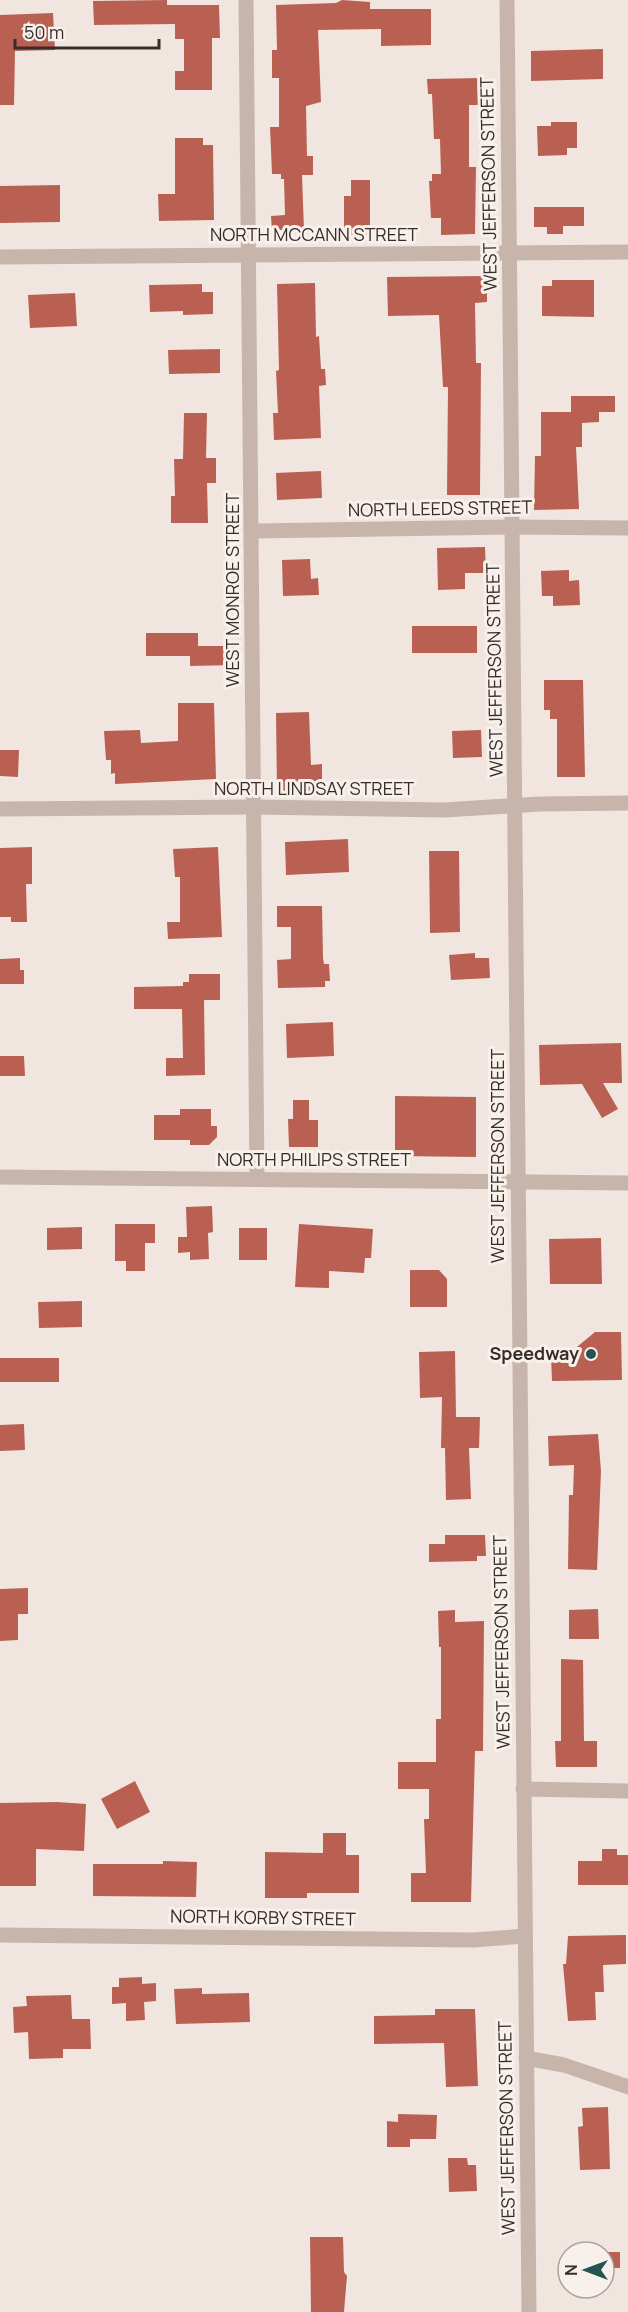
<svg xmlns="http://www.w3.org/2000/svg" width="628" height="2312" viewBox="0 0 628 2312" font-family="Manrope,sans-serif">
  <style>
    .building { fill: #ba6052 }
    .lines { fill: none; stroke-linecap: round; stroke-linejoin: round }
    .minor { stroke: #c7b5ab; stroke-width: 15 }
    .poi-dot { fill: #235451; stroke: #f8f0eb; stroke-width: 2 }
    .labels { text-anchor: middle; stroke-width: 6; stroke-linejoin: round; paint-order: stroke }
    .street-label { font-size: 18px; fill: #362c2a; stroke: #f8f0eb }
    .poi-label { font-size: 18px; font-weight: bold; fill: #362c2a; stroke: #f8f0eb; text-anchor: end }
  </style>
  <rect width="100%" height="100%" fill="#f0e6df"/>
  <g class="building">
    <polygon points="167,0 167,5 219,5 220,38 212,38 212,90 175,90 175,71 184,71 184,39 175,39 175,24 94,25 93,1"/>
    <polygon points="342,0 370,2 370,9 431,9 431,45 381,46 381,29 318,30 321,102 306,106 307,156 313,156 313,175 302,175 304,230 272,230 271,216 285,215 284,179 281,179 281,174 272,174 271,150 270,127 279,127 279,78 272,78 272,50 277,50 276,5 336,3"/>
    <polygon points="53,13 55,50 15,51 14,105 0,105 0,15"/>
    <polygon points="603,49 603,79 531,81 531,51"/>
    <polygon points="480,78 480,105 469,105 469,167 476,167 475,234 441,235 441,218 431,218 429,181 432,181 432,174 441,174 440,139 434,139 432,94 428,94 427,79"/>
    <polygon points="551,122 577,122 577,148 567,148 567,155 538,156 537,126 551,126"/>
    <polygon points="175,138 203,138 203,145 213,145 214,220 159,221 158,194 175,194"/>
    <polygon points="351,180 370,180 370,235 344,235 344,196 351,196"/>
    <polygon points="60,185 60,222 0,223 0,186"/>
    <polygon points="534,207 584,207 584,226 563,226 563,234 547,234 547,227 534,227"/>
    <polygon points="487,276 487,302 475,303 476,363 481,363 480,495 447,495 448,387 443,387 439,315 388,316 387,277"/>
    <polygon points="552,280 594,280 594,317 542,316 542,286 552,286"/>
    <polygon points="315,283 316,337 319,336 321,369 325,369 326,385 319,386 321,438 274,440 273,413 278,413 276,371 279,370 277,284"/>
    <polygon points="202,284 202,292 213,292 213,314 183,315 183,311 150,312 149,285"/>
    <polygon points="75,293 77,326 30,328 28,295"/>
    <polygon points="220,349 220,373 169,374 168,350"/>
    <polygon points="571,396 615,396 615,412 599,412 599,422 582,423 582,447 576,447 579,509 534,510 535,456 541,456 541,412 571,412"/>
    <polygon points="184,413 207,413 206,458 216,458 216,483 207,483 208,523 171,523 171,496 175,496 174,459 183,459"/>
    <polygon points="321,471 322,498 277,500 276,473"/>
    <polygon points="485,547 486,573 465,573 465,589 438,590 437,548"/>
    <polygon points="310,559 311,579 318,578 319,595 283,596 282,560"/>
    <polygon points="569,570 569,581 579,580 580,605 553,606 553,596 542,596 541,571"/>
    <rect x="412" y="626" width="65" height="27"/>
    <polygon points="146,633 198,633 198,646 235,646 235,665 190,666 190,656 146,656"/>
    <polygon points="544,680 583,680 585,777 557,777 557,719 550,719 550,710 544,710"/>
    <polygon points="178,703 214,703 216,779 115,784 115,773 111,774 111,760 106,760 104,731 140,730 141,743 178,741"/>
    <polygon points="309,712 311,765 322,764 322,791 277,792 276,713"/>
    <polygon points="481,730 482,757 453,758 452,731"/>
    <polygon points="0,750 19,750 18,777 0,776"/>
    <polygon points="348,839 349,872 286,875 285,842"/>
    <polygon points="32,847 32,884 26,884 27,922 11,922 11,917 0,917 0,848"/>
    <polygon points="218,847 222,937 168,939 167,922 180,922 180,877 175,877 173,849"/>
    <polygon points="429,851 459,851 460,932 430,933"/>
    <polygon points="277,906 322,906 323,958 324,964 329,964 330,981 325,981 325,987 278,988 277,960 291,959 291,927 277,927"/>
    <polygon points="475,953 475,958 489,958 490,978 451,980 449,955"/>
    <polygon points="20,958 20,970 24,970 24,984 0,984 0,959"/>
    <polygon points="189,974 220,974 220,1000 204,1000 205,1075 166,1076 166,1058 183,1058 182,1009 134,1009 134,987 183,986 183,982 189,982"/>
    <polygon points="333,1022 334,1056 287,1058 286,1024"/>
    <polygon points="621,1043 622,1083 603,1083 618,1109 602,1118 582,1084 540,1085 539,1045"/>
    <polygon points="0,1056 24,1056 25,1076 0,1076"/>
    <polygon points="395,1096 476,1097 476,1157 395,1156"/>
    <polygon points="293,1100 309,1100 309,1120 318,1120 318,1147 289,1147 288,1119 293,1119"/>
    <polygon points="180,1109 211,1109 211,1126 217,1126 217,1137 209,1145 190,1145 190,1140 154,1140 154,1115 180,1115"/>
    <polygon points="212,1206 213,1232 208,1233 209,1259 190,1260 190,1252 178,1253 178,1237 187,1237 186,1207"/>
    <polygon points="115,1224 155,1224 155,1243 145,1243 145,1271 126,1271 126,1261 115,1261"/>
    <polygon points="299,1224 373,1229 371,1258 365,1258 364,1273 329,1271 329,1288 295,1287"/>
    <polygon points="82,1227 82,1249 47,1250 47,1228"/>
    <rect x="239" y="1228" width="28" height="32"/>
    <polygon points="601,1238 602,1284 550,1284 549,1239"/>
    <polygon points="410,1270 439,1270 447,1279 447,1307 410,1307"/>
    <polygon points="82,1301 82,1327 39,1328 38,1302"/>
    <polygon points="595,1332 621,1332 622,1380 552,1381 551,1356 566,1356"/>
    <polygon points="455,1351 456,1417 480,1417 479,1448 469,1448 471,1499 446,1500 445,1448 441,1448 442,1397 420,1398 419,1352"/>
    <rect x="0" y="1358" width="59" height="24"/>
    <polygon points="24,1424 25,1450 0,1451 0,1425"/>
    <polygon points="598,1434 601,1471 597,1570 568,1569 569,1495 573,1495 574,1465 549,1466 548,1436"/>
    <polygon points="445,1535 485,1535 486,1556 477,1556 477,1561 429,1562 429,1544 445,1544"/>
    <polygon points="28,1588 28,1614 18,1614 18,1640 0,1641 0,1589"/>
    <polygon points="598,1609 599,1639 569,1639 569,1610"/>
    <polygon points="455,1610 455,1622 484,1621 483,1751 475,1751 471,1902 411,1902 411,1873 426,1873 424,1819 429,1819 429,1789 398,1789 398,1762 436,1762 436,1719 441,1719 441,1647 439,1647 438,1611"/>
    <polygon points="561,1659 583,1660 584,1741 597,1741 597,1767 556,1767 555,1741 561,1741"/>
    <polygon points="135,1781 150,1812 117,1829 101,1799"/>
    <polygon points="57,1802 86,1804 84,1851 36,1849 36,1886 0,1886 0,1803"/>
    <polygon points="323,1833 346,1833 346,1855 359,1855 359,1893 307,1893 307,1898 265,1898 265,1852 323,1853"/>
    <polygon points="602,1849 617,1849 617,1855 628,1855 628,1885 578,1885 578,1861 602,1861"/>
    <polygon points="163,1861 197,1862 196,1897 93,1896 93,1864 163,1864"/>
    <polygon points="626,1935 626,1964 603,1965 604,1992 595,1992 596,2020 568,2021 563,1964 566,1964 568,1936"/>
    <polygon points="142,1977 142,1984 156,1983 156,2001 144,2002 145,2020 126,2021 126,2003 112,2004 112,1987 119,1987 119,1978"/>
    <polygon points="202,1988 202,1994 249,1993 250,2022 176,2024 174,1989"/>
    <polygon points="71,1995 72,2019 90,2019 91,2049 63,2049 63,2058 29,2059 28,2032 14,2033 13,2007 27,2006 26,1996"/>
    <polygon points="435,2009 475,2009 478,2086 446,2087 444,2043 374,2044 374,2016 435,2015"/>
    <polygon points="608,2107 610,2169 580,2170 578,2127 583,2126 582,2108"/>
    <polygon points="398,2114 437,2115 436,2139 410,2139 410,2147 387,2147 387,2121 398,2122"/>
    <polygon points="448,2158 467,2158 468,2165 476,2165 477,2191 449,2192"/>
    <polygon points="310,2237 343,2237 344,2272 347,2276 344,2312 311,2312"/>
    <rect x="604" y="2252" width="16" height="16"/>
  </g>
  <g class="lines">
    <g class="minor">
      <polyline points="246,0 257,1179"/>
      <polyline points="507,0 529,2312"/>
      <polyline points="0,257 628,252"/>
      <polyline points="252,531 512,527 628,528"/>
      <polyline points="0,809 254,807 444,810 540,804 628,803"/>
      <polyline points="0,1177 628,1183"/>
      <polyline points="523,1789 628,1791"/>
      <polyline points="0,1935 473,1940 525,1936"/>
      <polyline points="526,2058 564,2065 628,2087"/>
    </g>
  </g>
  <circle class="poi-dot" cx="591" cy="1354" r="6"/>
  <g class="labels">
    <g class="street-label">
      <text transform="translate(489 184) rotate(-91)" y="6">WEST JEFFERSON STREET</text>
      <text x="314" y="241">NORTH MCCANN STREET</text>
      <text transform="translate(440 509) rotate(-1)" y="6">NORTH LEEDS STREET</text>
      <text transform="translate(233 590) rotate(-90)" y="6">WEST MONROE STREET</text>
      <text transform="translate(495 670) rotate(-91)" y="6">WEST JEFFERSON STREET</text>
      <text x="314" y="795">NORTH LINDSAY STREET</text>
      <text transform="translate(498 1156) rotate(-90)" y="6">WEST JEFFERSON STREET</text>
      <text x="314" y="1166">NORTH PHILIPS STREET</text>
      <text transform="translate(502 1642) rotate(-91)" y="6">WEST JEFFERSON STREET</text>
      <text transform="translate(263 1918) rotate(1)" y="6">NORTH KORBY STREET</text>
      <text transform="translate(507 2128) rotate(-91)" y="6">WEST JEFFERSON STREET</text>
    </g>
    <g class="poi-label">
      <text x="579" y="1360">Speedway</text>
    </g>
  </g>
  <g transform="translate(586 2270) rotate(270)"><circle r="28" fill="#f8f0eb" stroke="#aaa29e" stroke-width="1.5"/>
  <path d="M0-4.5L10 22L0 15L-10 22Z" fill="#235451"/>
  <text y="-9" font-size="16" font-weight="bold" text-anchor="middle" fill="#362c2a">N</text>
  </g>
  <path d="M15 39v9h144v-9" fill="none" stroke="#362c2a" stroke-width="3"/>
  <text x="24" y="39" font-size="18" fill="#362c2a" stroke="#f8f0eb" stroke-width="4.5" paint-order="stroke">50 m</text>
</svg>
